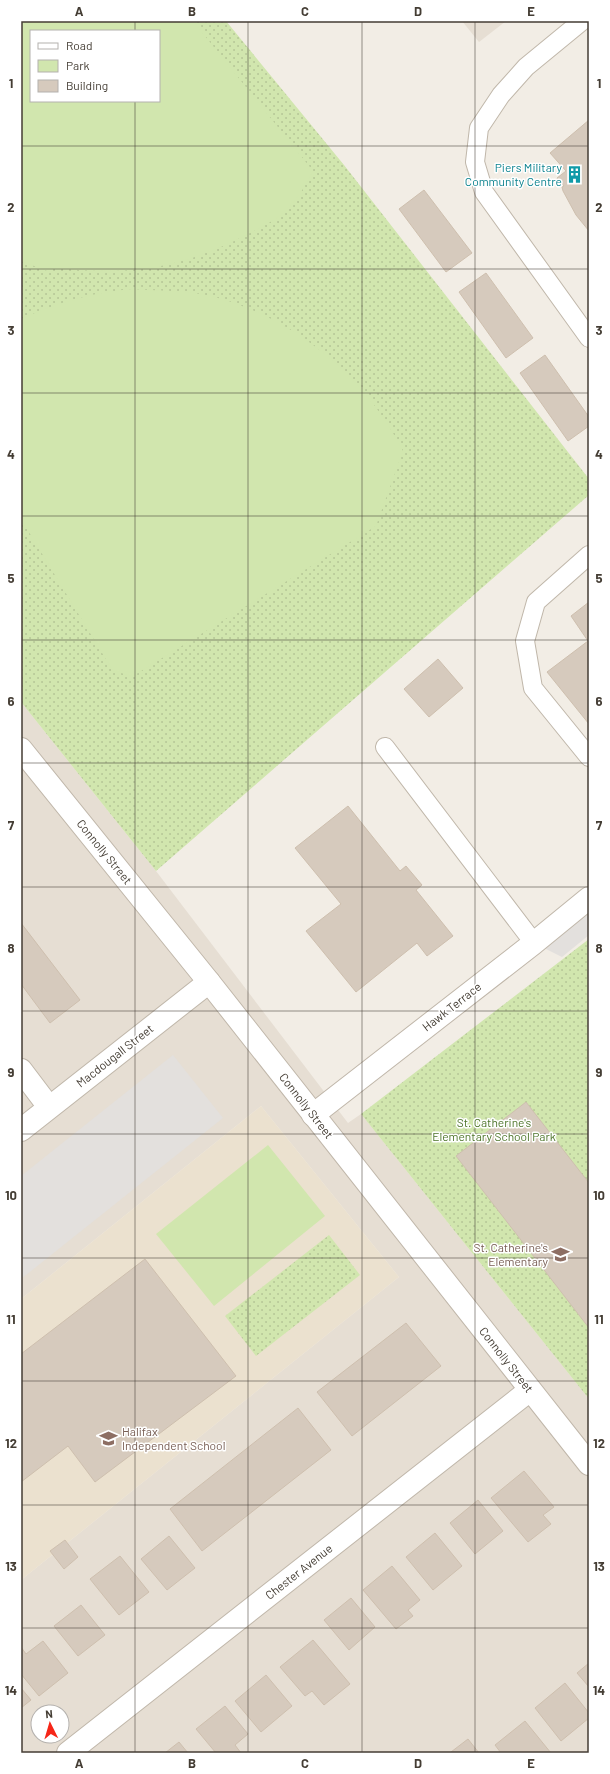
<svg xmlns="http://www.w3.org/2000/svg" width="610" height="1774" viewBox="0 0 610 1774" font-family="Barlow,sans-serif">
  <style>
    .residential { fill: #e6ded3; fill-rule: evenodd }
    .education { fill: #ebe1cf }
    .green { fill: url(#green-dots); fill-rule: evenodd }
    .pitch { fill: #d1e6ae; fill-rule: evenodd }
    .parking { fill: #e3e0dd }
    .building { fill: #d6cabd; stroke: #cebfae }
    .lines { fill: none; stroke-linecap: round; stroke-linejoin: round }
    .lane-casing { stroke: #c0b7aa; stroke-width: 20 }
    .street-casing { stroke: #c0b7aa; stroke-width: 24 }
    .lane { stroke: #fff; stroke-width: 18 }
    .street { stroke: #fff; stroke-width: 22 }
    .grid { fill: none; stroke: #443d34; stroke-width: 1; stroke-opacity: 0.55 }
    .labels { text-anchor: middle; stroke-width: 3; stroke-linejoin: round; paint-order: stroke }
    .culture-label { font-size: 12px; fill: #0d838f; stroke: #fff; text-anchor: end }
    .street-label { font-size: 12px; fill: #443d34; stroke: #fff }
    .park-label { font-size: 12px; fill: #4c7429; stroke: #fff }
    .education-label { font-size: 12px; fill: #785e54; stroke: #fff; text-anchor: end }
    .neatline { fill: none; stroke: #443d34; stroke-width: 1.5 }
    .grid-label { font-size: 13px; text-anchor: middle; font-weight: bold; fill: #443d34 }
  </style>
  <defs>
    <pattern id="green-dots" width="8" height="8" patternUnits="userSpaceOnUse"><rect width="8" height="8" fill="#d1e6ae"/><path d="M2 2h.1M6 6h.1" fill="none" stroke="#b5c696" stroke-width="1.8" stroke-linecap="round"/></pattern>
  </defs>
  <rect width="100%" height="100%" fill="#f2ede5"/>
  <g class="residential">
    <polygon points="462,21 506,21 479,42"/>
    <path d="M 21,702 L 156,871 L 348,1123 L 361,1114 L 589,1399 L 589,1753 L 21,1753 L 21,1580 L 399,1277 L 261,1106 L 21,1299 ZM 38,1712 L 62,1712 L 62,1736 L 38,1736 Z"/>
  </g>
  <polygon class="education" points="261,1106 399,1277 21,1580 21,1299"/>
  <g class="green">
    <path d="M 21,21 L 226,21 L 344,165 L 589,479 L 589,495 L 156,871 L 21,702 ZM 31,31 L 159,31 L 159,101 L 31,101 Z"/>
    <polygon points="589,939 589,1399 361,1114"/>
    <polygon points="329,1235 360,1275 256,1356 225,1316"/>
  </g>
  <g class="pitch">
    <path d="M 21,21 L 193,21 L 313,171 C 306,184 299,197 289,207 C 277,220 260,228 244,236 C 175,271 124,276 49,267 L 47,271 L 21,261 ZM 31,31 L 159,31 L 159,101 L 31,101 Z"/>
    <path d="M 132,289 C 162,291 196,290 225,300 C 302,324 367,380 403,451 L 376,526 L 133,676 L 113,671 L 21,519 L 21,319 C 56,303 93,292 132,289 Z"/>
    <polygon points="268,1145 325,1216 214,1306 156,1234"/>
  </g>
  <g class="parking">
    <polygon points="589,898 589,935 562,957 534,943"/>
    <polygon points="173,1055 223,1118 21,1279 21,1176"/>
  </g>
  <g class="building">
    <polygon points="589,120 589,231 576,215 563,191 562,187 564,186 557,178 566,171 550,153"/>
    <polygon points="424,190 472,253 446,272 399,209"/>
    <polygon points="486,273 533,338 506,358 459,292"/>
    <polygon points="545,355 589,417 589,426 568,441 520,373"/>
    <polygon points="589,602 589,724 547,672 588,641 571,616"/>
    <polygon points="438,659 463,688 429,717 404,689"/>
    <polygon points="348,806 400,871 406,866 422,885 416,890 453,936 427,956 417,943 356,992 306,931 341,904 295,848"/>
    <polygon points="21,923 80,1000 50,1023 21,984"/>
    <polygon points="526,1102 589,1183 589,1328 456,1156"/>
    <polygon points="145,1259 236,1376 95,1482 68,1446 21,1482 21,1354"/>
    <polygon points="406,1323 441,1366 352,1436 317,1392"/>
    <polygon points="298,1408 331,1450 202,1551 170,1509"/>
    <polygon points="524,1471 554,1507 543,1515 551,1524 528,1542 491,1498"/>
    <polygon points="478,1500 503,1531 475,1554 450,1523"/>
    <polygon points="435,1533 462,1566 433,1590 406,1557"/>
    <polygon points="169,1536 195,1568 167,1590 141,1559"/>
    <polygon points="65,1540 78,1557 64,1569 50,1551"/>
    <polygon points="120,1556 149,1592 119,1615 90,1579"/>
    <polygon points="392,1566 420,1600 408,1610 413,1616 396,1629 363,1590"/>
    <polygon points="351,1598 375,1627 349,1650 324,1620"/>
    <polygon points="81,1605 105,1635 78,1656 54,1626"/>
    <polygon points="313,1640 350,1684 324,1705 312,1691 305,1696 280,1667"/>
    <polygon points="43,1641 68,1673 39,1696 21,1674 21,1647 26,1654"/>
    <polygon points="589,1663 589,1687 577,1673"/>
    <polygon points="266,1675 292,1706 261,1732 235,1701"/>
    <polygon points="565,1683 589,1713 589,1718 561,1741 535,1708"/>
    <polygon points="21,1688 31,1700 21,1708"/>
    <polygon points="225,1706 248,1734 235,1745 241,1753 216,1753 196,1729"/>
    <polygon points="525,1721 551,1753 501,1753 495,1745"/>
    <polygon points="468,1739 479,1753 451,1753 451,1752"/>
    <polygon points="179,1742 188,1753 165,1753"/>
  </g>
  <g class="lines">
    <defs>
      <g id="lane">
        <polyline points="582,21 526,67 501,95 479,128 475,162 484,192 589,338"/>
        <polyline points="589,555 536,602 525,641 533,688 589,757"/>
        <polyline points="385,747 534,943"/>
      </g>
      <g id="street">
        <polyline points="21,749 209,982 589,1464"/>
        <polyline points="21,1070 49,1107"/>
        <polyline points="313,1115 534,943 589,898"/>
        <polyline points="21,1130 209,982"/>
        <polyline points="68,1753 530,1390"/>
      </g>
    </defs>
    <use href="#lane" class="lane-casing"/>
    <use href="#street" class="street-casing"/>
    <use href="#lane" class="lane"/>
    <use href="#street" class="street"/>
  </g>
  <path class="grid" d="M 135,21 L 135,31M 248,21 L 248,1753M 362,21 L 362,1753M 475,21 L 475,1753M 135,101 L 135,1753M 21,146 L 589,146M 21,269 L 589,269M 21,393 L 589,393M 21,516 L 589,516M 21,640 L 589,640M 21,763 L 589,763M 21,887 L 589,887M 21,1011 L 589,1011M 21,1134 L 589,1134M 21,1258 L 589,1258M 21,1381 L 589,1381M 21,1505 L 589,1505M 21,1628 L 589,1628"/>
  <defs>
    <symbol id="building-bare" viewBox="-9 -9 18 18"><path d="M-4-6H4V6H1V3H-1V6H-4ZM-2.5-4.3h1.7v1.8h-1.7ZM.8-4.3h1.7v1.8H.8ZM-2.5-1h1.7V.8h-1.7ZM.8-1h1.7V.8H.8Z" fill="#0f9aa8" stroke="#fff" stroke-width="2.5" paint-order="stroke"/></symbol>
    <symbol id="school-bare" viewBox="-9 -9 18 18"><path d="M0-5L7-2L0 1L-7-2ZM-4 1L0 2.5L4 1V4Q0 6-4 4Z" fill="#8d6e63" stroke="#fff" stroke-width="2.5" paint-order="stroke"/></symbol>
  </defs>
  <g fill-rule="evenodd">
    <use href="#building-bare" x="562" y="162" width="25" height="25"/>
    <use href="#school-bare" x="548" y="1242" width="25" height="25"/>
    <use href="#school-bare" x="96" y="1426" width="25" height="25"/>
  </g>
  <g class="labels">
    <g class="culture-label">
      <text x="562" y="172">Piers Military<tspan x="562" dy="14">Community Centre</tspan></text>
    </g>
    <g class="street-label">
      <text transform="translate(104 852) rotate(51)" y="4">Connolly Street</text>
      <text transform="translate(452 1007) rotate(-38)" y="4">Hawk Terrace</text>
      <text transform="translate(115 1056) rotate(-38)" y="4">Macdougall Street</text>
      <text transform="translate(306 1106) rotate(52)" y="4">Connolly Street</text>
      <text transform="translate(506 1360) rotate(52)" y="4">Connolly Street</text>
      <text transform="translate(299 1572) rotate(-38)" y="4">Chester Avenue</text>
    </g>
    <g class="park-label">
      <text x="494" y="1127">St. Catherine's<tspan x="494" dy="14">Elementary School Park</tspan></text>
    </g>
    <g class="education-label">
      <text x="548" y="1252">St. Catherine's<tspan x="548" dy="14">Elementary</tspan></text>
      <text x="122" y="1436" text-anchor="start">Halifax<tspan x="122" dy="14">Independent School</tspan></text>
    </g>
  </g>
  <rect width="610" height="1774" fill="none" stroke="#ffffff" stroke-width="44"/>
  <rect x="30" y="30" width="130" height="72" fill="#ffffff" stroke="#b4b1ae"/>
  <rect x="38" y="43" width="20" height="6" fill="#ffffff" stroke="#b4b1ae"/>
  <text x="66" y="50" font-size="12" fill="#443d34">Road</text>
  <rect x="38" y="60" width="20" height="12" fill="#d1e6ae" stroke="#b4b1ae"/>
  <text x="66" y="70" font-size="12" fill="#443d34">Park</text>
  <rect x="38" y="80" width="20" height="12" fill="#d6cabd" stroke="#b4b1ae"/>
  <text x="66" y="90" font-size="12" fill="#443d34">Building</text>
  <g transform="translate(50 1724) rotate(355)"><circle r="19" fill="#ffffff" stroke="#b4b1ae"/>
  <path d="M0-3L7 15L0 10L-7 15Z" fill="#f62618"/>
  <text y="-6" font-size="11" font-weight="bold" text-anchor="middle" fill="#443d34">N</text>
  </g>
  <rect x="22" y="22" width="566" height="1730" class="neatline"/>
  <g class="grid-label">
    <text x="79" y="16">A</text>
    <text x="192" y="16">B</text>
    <text x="305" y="16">C</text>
    <text x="418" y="16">D</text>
    <text x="531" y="16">E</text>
    <text x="11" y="88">1</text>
    <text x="599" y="88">1</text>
    <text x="11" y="212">2</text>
    <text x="599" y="212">2</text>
    <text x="11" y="335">3</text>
    <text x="599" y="335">3</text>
    <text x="11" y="459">4</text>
    <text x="599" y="459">4</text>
    <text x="11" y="583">5</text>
    <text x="599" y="583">5</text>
    <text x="11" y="706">6</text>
    <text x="599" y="706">6</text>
    <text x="11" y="830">7</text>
    <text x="599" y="830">7</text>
    <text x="11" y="953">8</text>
    <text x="599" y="953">8</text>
    <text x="11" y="1077">9</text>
    <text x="599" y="1077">9</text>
    <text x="11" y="1200">10</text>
    <text x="599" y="1200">10</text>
    <text x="11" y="1324">11</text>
    <text x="599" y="1324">11</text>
    <text x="11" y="1448">12</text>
    <text x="599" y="1448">12</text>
    <text x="11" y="1571">13</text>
    <text x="599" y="1571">13</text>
    <text x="11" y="1695">14</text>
    <text x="599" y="1695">14</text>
    <text x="79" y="1768">A</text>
    <text x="192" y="1768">B</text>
    <text x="305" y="1768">C</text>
    <text x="418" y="1768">D</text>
    <text x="531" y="1768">E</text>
  </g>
</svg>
